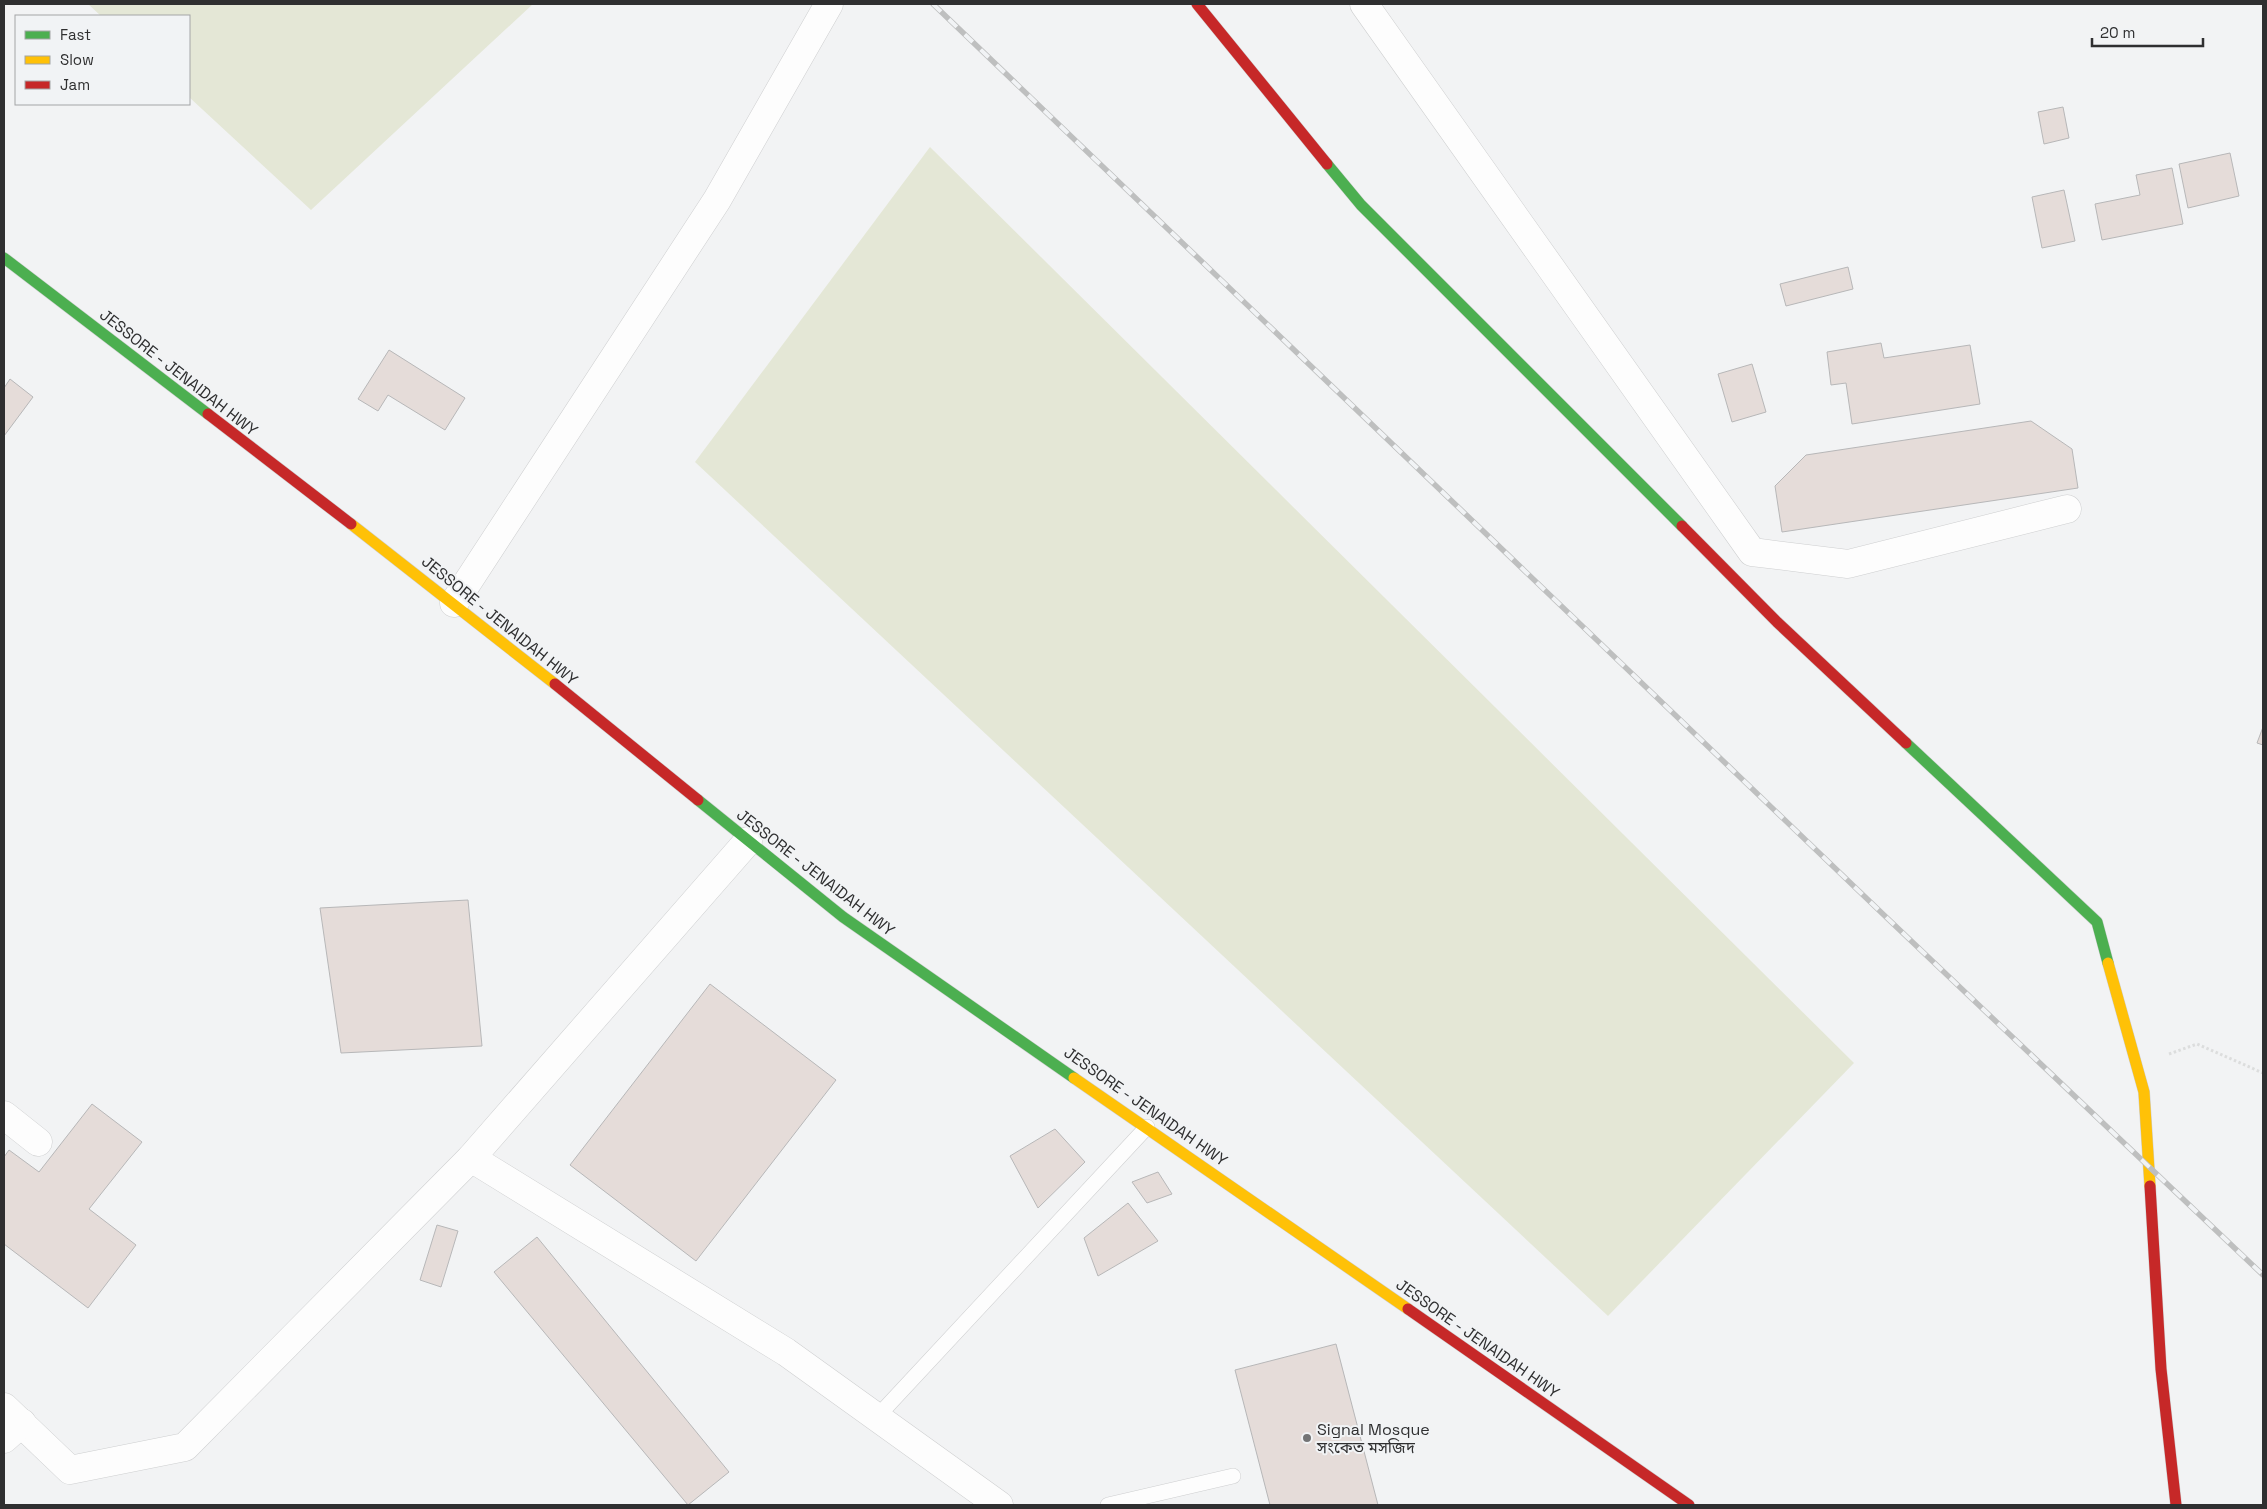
<svg xmlns="http://www.w3.org/2000/svg" width="2267" height="1509" viewBox="0 0 2267 1509" font-family="'Space Grotesk','Noto Sans Bengali',sans-serif">
  <style>
    .green { fill: #e4e7d6 }
    .building { fill: #e5dcd9; stroke: #b7b7b8 }
    .lines { fill: none; stroke-linecap: round; stroke-linejoin: round }
    .lane-casing { stroke: #cecfd0; stroke-width: 16 }
    .street-casing { stroke: #cecfd0; stroke-width: 29 }
    .fast-casing { stroke: #cecfd0; stroke-width: 12 }
    .slow-casing { stroke: #cecfd0; stroke-width: 12 }
    .jam-casing { stroke: #cecfd0; stroke-width: 12 }
    .path { stroke: #dcdddd; stroke-width: 3; stroke-dasharray: 2.5 2.5; stroke-linecap: butt }
    .lane { stroke: #fdfdfd; stroke-width: 15 }
    .street { stroke: #fdfdfd; stroke-width: 28 }
    .fast { stroke: #4caf50; stroke-width: 11 }
    .slow { stroke: #ffc107; stroke-width: 11 }
    .jam { stroke: #c62828; stroke-width: 11 }
    .rail-casing { stroke: #bebfbf; stroke-width: 5.5 }
    .rail { stroke: #f1f3f5; stroke-width: 4; stroke-dasharray: 11; stroke-linecap: butt }
    .poi-dot { fill: #737475; stroke: #f1f3f5; stroke-width: 2 }
    .labels { text-anchor: middle; stroke-width: 4; stroke-linejoin: round; paint-order: stroke }
    .street-label { font-size: 16px; fill: #2f2f30; stroke: #f1f3f5 }
    .poi-label { font-size: 16px; fill: #2f2f30; stroke: #f1f3f5; text-anchor: start }
  </style>
  <rect width="100%" height="100%" fill="#f2f3f4"/>
  <g class="green">
    <polygon points="88,4 533,4 311,210 189,97 189,16 101,16"/>
    <polygon points="930,147 1854,1063 1608,1316 695,462"/>
  </g>
  <g class="building">
    <polygon points="2063,107 2069,138 2044,144 2038,112"/>
    <polygon points="2230,153 2239,196 2188,208 2179,164"/>
    <polygon points="2172,168 2183,224 2102,240 2095,204 2140,195 2136,175"/>
    <polygon points="2064,190 2075,241 2042,248 2032,197"/>
    <polygon points="1848,267 1853,289 1786,306 1780,284"/>
    <polygon points="1881,343 1884,358 1970,345 1980,404 1852,424 1846,383 1831,385 1827,352"/>
    <polygon points="389,350 465,398 445,430 388,395 378,411 358,399"/>
    <polygon points="1752,364 1766,412 1732,422 1718,374"/>
    <polygon points="10,379 33,397 4,436 4,388"/>
    <polygon points="2031,421 2072,449 2078,488 1782,532 1775,486 1806,455"/>
    <polygon points="2263,727 2263,745 2257,743"/>
    <polygon points="468,900 482,1046 341,1053 320,908"/>
    <polygon points="710,984 836,1080 696,1261 570,1165"/>
    <polygon points="92,1104 142,1142 89,1209 136,1245 88,1308 4,1244 4,1157 9,1150 39,1172"/>
    <polygon points="1055,1129 1085,1162 1038,1208 1010,1156"/>
    <polygon points="1158,1172 1172,1194 1147,1203 1132,1182"/>
    <polygon points="1128,1203 1158,1241 1098,1276 1084,1238"/>
    <polygon points="437,1225 458,1231 441,1287 420,1280"/>
    <polygon points="537,1237 729,1472 688,1505 494,1272"/>
    <polygon points="1336,1344 1378,1505 1270,1505 1235,1370"/>
  </g>
  <g class="lines">
    <defs>
      <g id="lane">
        <polyline points="877,1417 1147,1127"/>
        <polyline points="1108,1505 1233,1476"/>
      </g>
      <g id="street">
        <polyline points="1364,4 1752,552 1848,564 2067,509"/>
        <polyline points="454,603 717,200 829,4"/>
        <polyline points="4,1115 38,1142"/>
        <polyline points="471,1158 786,1352 999,1505"/>
        <polyline points="4,1407 70,1470 185,1447 471,1158 748,841"/>
        <polyline points="4,1439 22,1423"/>
      </g>
      <g id="fast">
        <polyline points="1327,164 1361,205 1682,526"/>
        <polyline points="4,258 208,414"/>
        <polyline points="1906,743 2097,922 2108,963"/>
        <polyline points="698,800 843,917 1074,1078"/>
      </g>
      <g id="slow">
        <polyline points="351,524 555,684"/>
        <polyline points="2108,963 2144,1092 2150,1186"/>
        <polyline points="1074,1078 1408,1309"/>
      </g>
      <g id="jam">
        <polyline points="1197,4 1327,164"/>
        <polyline points="208,414 351,524"/>
        <polyline points="1682,526 1777,622 1906,743"/>
        <polyline points="555,684 698,800"/>
        <polyline points="2150,1186 2161,1369 2176,1505"/>
        <polyline points="1408,1309 1689,1505"/>
      </g>
    </defs>
    <use href="#lane" class="lane-casing"/>
    <use href="#street" class="street-casing"/>
    <use href="#fast" class="fast-casing"/>
    <use href="#slow" class="slow-casing"/>
    <use href="#jam" class="jam-casing"/>
    <polyline class="path" points="2169,1054 2197,1044 2263,1073"/>
    <use href="#lane" class="lane"/>
    <use href="#street" class="street"/>
    <use href="#fast" class="fast"/>
    <use href="#slow" class="slow"/>
    <use href="#jam" class="jam"/>
    <defs>
      <polyline id="rail" points="933,4 1886,917 2263,1275"/>
    </defs>
    <use href="#rail" class="rail-casing"/>
    <use href="#rail" class="rail"/>
  </g>
  <circle class="poi-dot" cx="1307" cy="1438" r="5"/>
  <g class="labels">
    <g class="street-label">
      <text transform="translate(179 372) rotate(38)" y="6">JESSORE - JENAIDAH HWY</text>
      <text transform="translate(500 620) rotate(39)" y="6">JESSORE - JENAIDAH HWY</text>
      <text transform="translate(816 872) rotate(38)" y="6">JESSORE - JENAIDAH HWY</text>
      <text transform="translate(1146 1106) rotate(35)" y="6">JESSORE - JENAIDAH HWY</text>
      <text transform="translate(1478 1338) rotate(35)" y="6">JESSORE - JENAIDAH HWY</text>
    </g>
    <g class="poi-label">
      <text x="1317" y="1435">Signal Mosque<tspan x="1317" dy="18">সংকেত মসজিদ</tspan></text>
    </g>
  </g>
  <rect width="2267" height="1509" fill="none" stroke="#2f2f30" stroke-width="10"/>
  <rect x="15" y="15" width="175" height="90" fill="#f1f3f5" stroke="#a3a5a6"/>
  <rect x="25" y="31" width="25" height="8" fill="#4caf50" stroke="#a3a5a6"/>
  <text x="60" y="40" font-size="15" fill="#2f2f30">Fast</text>
  <rect x="25" y="56" width="25" height="8" fill="#ffc107" stroke="#a3a5a6"/>
  <text x="60" y="65" font-size="15" fill="#2f2f30">Slow</text>
  <rect x="25" y="81" width="25" height="8" fill="#c62828" stroke="#a3a5a6"/>
  <text x="60" y="90" font-size="15" fill="#2f2f30">Jam</text>
  <path d="M2092 38v8h111v-8" fill="none" stroke="#2f2f30" stroke-width="2.5"/>
  <text x="2100" y="38" font-size="15" fill="#2f2f30" stroke="#f1f3f5" stroke-width="4" paint-order="stroke">20 m</text>
</svg>
